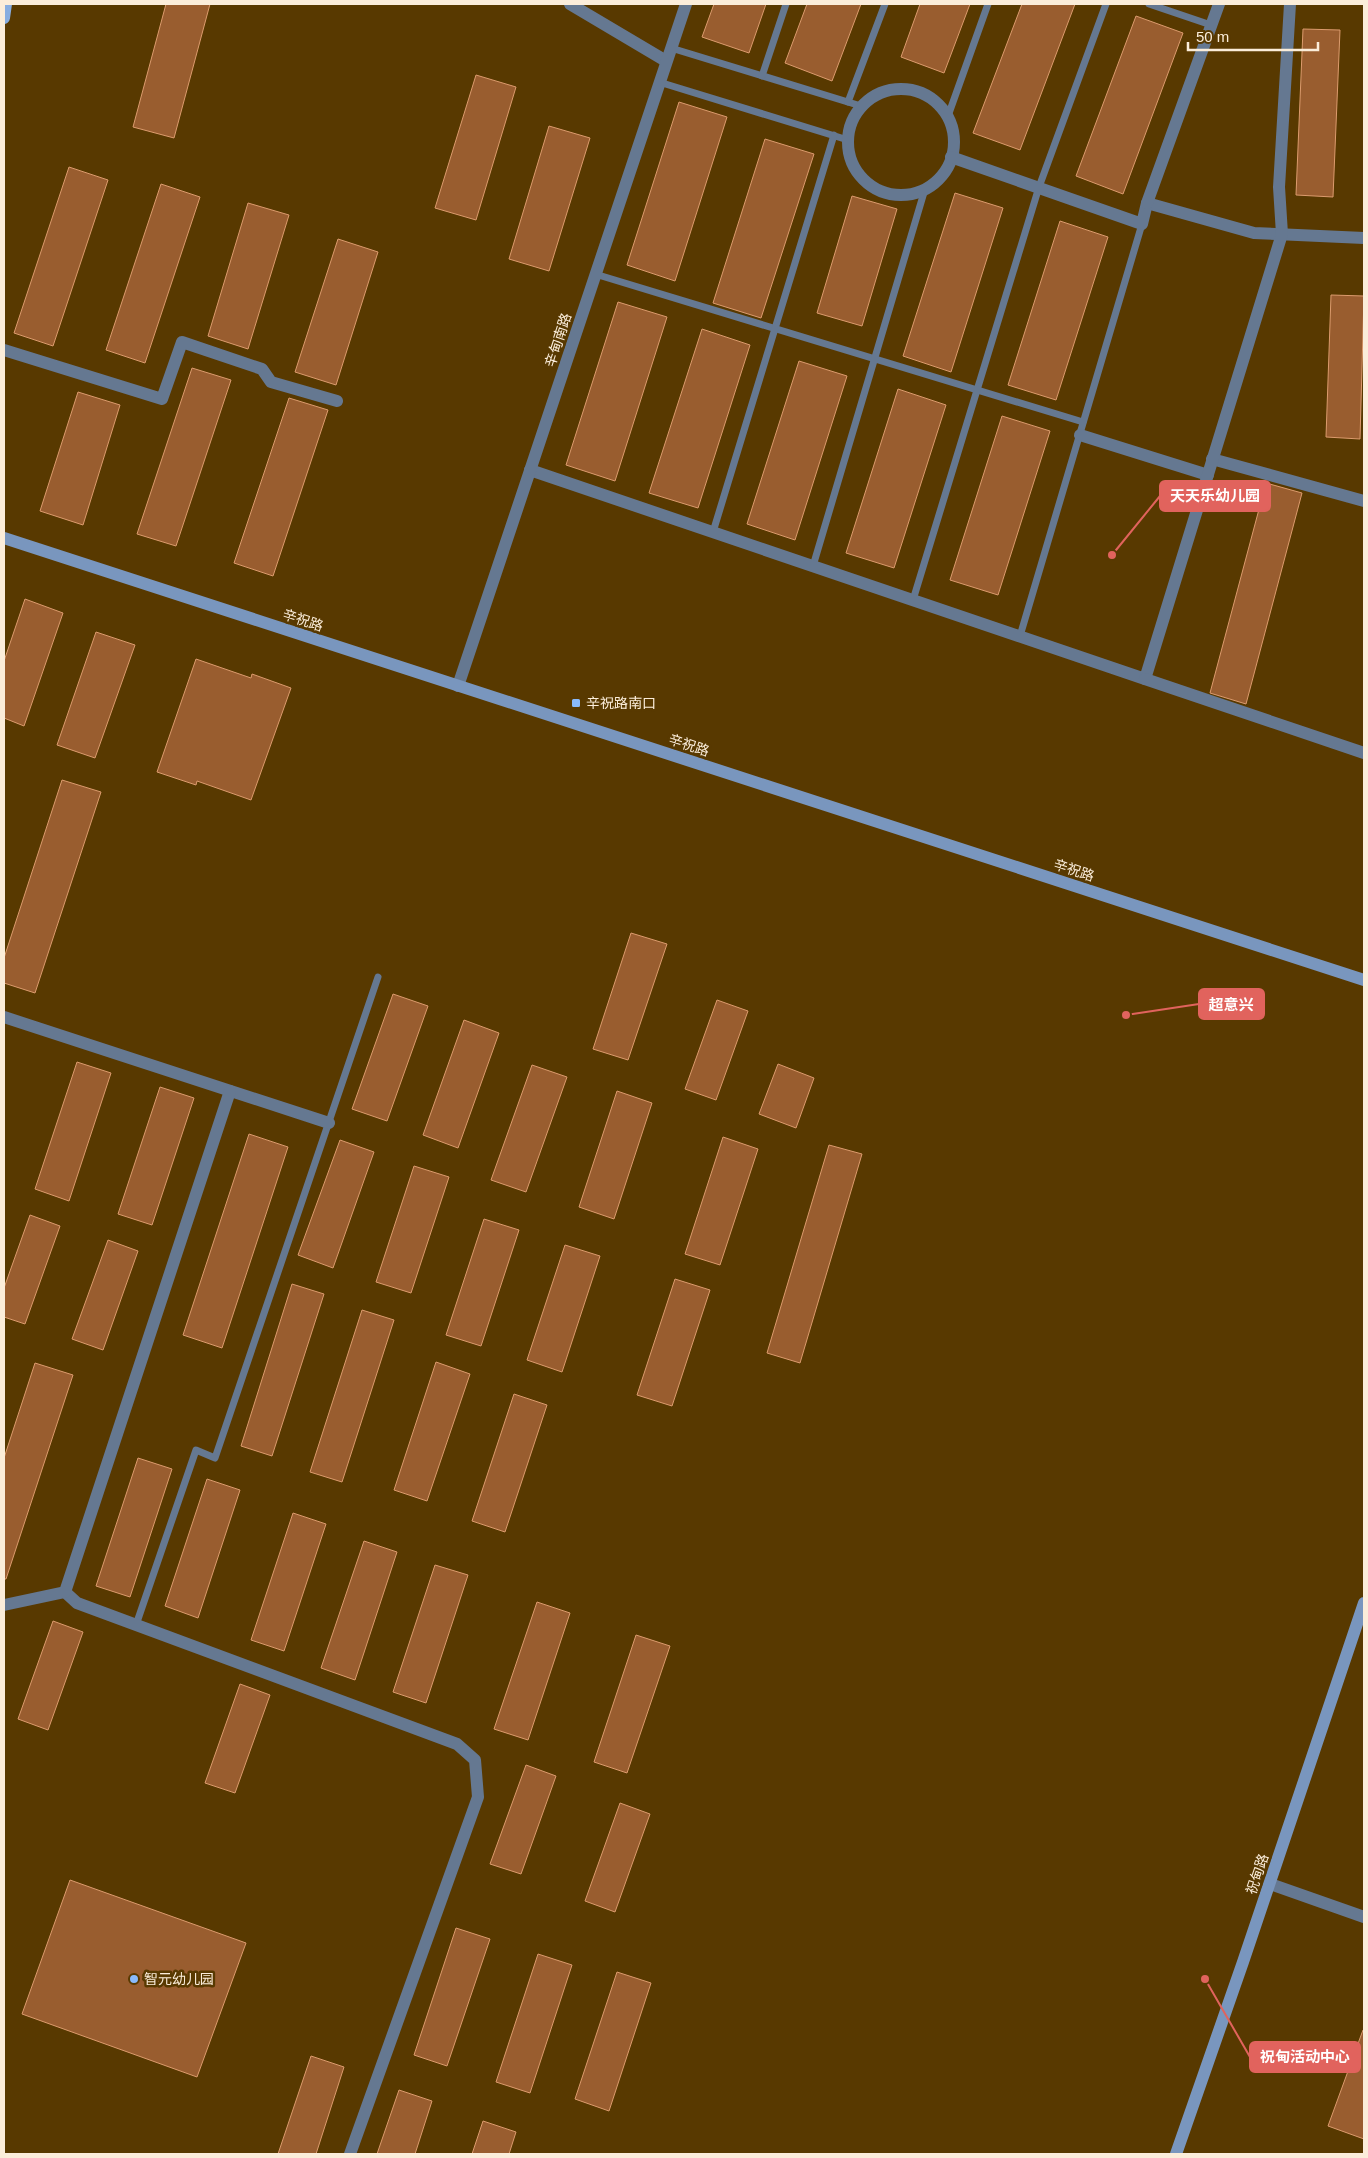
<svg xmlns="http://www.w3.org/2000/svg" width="1368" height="2158" viewBox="0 0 1368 2158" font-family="Arial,'Noto Sans SC',sans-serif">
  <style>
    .building { fill: #995d2f; stroke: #dc9b6d }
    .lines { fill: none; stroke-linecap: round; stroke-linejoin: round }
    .lane { stroke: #657891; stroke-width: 7 }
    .street { stroke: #657891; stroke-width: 12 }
    .secondary { stroke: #7996be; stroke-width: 12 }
    .primary { stroke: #87ade0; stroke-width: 12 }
    .poi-dot { fill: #89bafc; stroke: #583900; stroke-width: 2 }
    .labels { text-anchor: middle; stroke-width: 5; stroke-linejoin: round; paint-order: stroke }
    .street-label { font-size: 14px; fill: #fbedda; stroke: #583900 }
    .poi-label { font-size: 14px; fill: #fbedda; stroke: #583900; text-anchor: start }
    .leader { fill: none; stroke: #e1635d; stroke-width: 2 }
    .callout-dot { fill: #e1635d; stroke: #583900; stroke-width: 2 }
    .callout { fill: #e1635d; stroke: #e1635d; stroke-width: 2 }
    .callout-label { font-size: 15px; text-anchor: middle; font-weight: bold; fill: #fff }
  </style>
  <rect width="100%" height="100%" fill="#583900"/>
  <g class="building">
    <polygon points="166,4 210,4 174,138 133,127"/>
    <polygon points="714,4 766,4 749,53 702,37"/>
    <polygon points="807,4 861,4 832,81 785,63"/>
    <polygon points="920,4 970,4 944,73 901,57"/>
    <polygon points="1022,4 1075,4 1020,150 973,133"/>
    <polygon points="1136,16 1183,33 1123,194 1076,176"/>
    <polygon points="1303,29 1340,30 1333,197 1296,195"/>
    <polygon points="476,75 516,87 476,220 435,208"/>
    <polygon points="679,102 727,117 675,281 627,265"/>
    <polygon points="549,126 590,138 549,271 509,259"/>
    <polygon points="765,139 814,154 761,318 713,303"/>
    <polygon points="69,167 108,180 53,346 14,333"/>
    <polygon points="161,184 200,197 145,363 106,350"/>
    <polygon points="955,193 1003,208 951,372 903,356"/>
    <polygon points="852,196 897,209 862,326 817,313"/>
    <polygon points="248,203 289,215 248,349 208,336"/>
    <polygon points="1060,221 1108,237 1056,400 1008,385"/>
    <polygon points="338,239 378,252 336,385 295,372"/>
    <polygon points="1331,295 1364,296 1360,439 1326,437"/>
    <polygon points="618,302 667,317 615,481 566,465"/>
    <polygon points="702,329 750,345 698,508 649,493"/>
    <polygon points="799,361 847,376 795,540 747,524"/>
    <polygon points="192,368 231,380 176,546 137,534"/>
    <polygon points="898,389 946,405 894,568 846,553"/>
    <polygon points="78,392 120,405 83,525 40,511"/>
    <polygon points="289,398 328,410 273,576 234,563"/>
    <polygon points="1002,416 1050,431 998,595 950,580"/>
    <polygon points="1266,483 1302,493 1246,704 1210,693"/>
    <polygon points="25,599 63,613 24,726 4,718 4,661"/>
    <polygon points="96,632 135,645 95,758 57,745"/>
    <polygon points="196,659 251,678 252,674 291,688 251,800 197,781 196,785 157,772"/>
    <polygon points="62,780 101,792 35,993 4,983 4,958"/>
    <polygon points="631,933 667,944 628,1060 593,1049"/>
    <polygon points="393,994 428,1006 387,1121 352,1109"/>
    <polygon points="717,1000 748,1011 716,1100 685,1089"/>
    <polygon points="464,1020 499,1033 458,1148 423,1135"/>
    <polygon points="77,1062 111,1073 69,1201 35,1189"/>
    <polygon points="778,1064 814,1078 796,1128 759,1114"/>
    <polygon points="532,1065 567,1077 526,1192 491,1180"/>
    <polygon points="160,1087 194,1098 152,1225 118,1214"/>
    <polygon points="617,1091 652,1103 614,1219 579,1207"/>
    <polygon points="249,1134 288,1147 222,1348 183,1335"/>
    <polygon points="723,1137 758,1149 720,1265 685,1254"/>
    <polygon points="340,1140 374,1152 333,1268 298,1255"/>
    <polygon points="829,1145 862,1154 800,1363 767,1353"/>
    <polygon points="414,1166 449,1177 411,1293 376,1282"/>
    <polygon points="30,1215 60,1226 25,1324 4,1317 4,1288"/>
    <polygon points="484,1219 519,1230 481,1346 446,1335"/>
    <polygon points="108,1240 138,1251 103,1350 72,1339"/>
    <polygon points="565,1245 600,1256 562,1372 527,1360"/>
    <polygon points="675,1279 710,1290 672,1406 637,1395"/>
    <polygon points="292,1284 324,1294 272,1456 241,1446"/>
    <polygon points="362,1310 394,1320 342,1482 310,1472"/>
    <polygon points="436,1362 470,1374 427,1501 394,1490"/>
    <polygon points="35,1363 73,1375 6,1579 4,1579 4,1458"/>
    <polygon points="514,1394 547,1405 505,1532 472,1521"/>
    <polygon points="138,1458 172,1469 130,1597 96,1586"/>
    <polygon points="207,1479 240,1490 198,1618 165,1606"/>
    <polygon points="293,1513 326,1524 284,1651 251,1640"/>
    <polygon points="364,1541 397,1552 355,1680 321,1668"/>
    <polygon points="435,1565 468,1575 426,1703 393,1692"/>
    <polygon points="537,1602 570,1613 528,1740 494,1729"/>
    <polygon points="53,1621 83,1632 48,1730 18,1719"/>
    <polygon points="636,1635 670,1646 627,1773 594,1762"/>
    <polygon points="240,1684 270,1695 235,1793 205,1783"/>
    <polygon points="526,1765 556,1776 521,1874 490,1864"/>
    <polygon points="620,1803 650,1814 615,1912 585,1901"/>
    <polygon points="70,1880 246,1943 197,2077 22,2014"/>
    <polygon points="456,1928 490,1939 447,2066 414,2055"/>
    <polygon points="538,1954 572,1965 530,2093 496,2082"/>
    <polygon points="617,1972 651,1983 609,2111 575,2099"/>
    <polygon points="1363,2030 1364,2030 1364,2139 1328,2126"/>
    <polygon points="311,2056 344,2067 316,2154 278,2154"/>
    <polygon points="399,2090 432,2101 415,2154 377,2154"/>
    <polygon points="483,2121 516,2132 509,2154 472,2154"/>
  </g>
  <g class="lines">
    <g class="lane">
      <polyline points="1149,4 1211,25"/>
      <polyline points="671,48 861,106"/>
      <polyline points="762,76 786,4"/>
      <polyline points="659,82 848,140"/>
      <polyline points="848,102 885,4"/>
      <polyline points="948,116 988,4"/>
      <polyline points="595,274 1083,422"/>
      <polyline points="713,532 834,135"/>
      <polyline points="813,566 925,189"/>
      <polyline points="913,600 1039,187 1106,4"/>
      <polyline points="1020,636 1142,224"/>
      <polyline points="136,1625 196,1450 215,1458 378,977"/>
    </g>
    <g class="street">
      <polyline points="570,4 666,61"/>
      <circle cx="901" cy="142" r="53"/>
      <polyline points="951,157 1142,224 1147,203 1254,233 1364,238"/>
      <polyline points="1147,203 1219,4"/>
      <polyline points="4,350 162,399 182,342 262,369 271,382 337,401"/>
      <polyline points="1080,435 1208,475"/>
      <polyline points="1212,459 1364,501"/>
      <polyline points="530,470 1145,679 1282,234 1279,187 1290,4"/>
      <polyline points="1145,679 1364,753"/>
      <polyline points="458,686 686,4"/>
      <polyline points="4,1017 329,1123"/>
      <polyline points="65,1592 77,1603 457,1744 475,1760 478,1797 350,2154"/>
      <polyline points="4,1605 65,1592 230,1091"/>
      <polyline points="1270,1884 1364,1917"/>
    </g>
    <g class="secondary">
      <polyline points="4,538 1364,980"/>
      <polyline points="1176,2154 1243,1962 1364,1603"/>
    </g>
    <polyline class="primary" points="4,18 6,4"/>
  </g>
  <g class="poi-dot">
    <rect x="571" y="698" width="10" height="10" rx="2.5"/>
    <circle cx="134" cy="1979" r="5"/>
  </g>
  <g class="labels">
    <g class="street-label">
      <text transform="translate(558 340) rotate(-72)" y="5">辛甸南路</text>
      <text transform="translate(303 620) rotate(18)" y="5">辛祝路</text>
      <text transform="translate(689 745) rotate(18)" y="5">辛祝路</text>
      <text transform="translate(1074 870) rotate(18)" y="5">辛祝路</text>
      <text transform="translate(1257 1874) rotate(-71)" y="5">祝甸路</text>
    </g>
    <g class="poi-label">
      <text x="586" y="708">辛祝路南口</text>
      <text x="144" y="1984">智元幼儿园</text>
    </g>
  </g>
  <path class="leader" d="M1112 555L1160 496M1126 1015L1199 1004M1205 1979L1250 2057"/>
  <g class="callout-dot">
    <circle cx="1112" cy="555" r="5"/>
    <circle cx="1126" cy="1015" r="5"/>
    <circle cx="1205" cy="1979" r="5"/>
  </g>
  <g class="callout">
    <rect x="1160" y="481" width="110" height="30" rx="5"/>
    <rect x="1199" y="989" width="65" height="30" rx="5"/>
    <rect x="1250" y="2042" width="110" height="30" rx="5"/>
  </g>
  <g class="callout-label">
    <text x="1215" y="501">天天乐幼儿园</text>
    <text x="1231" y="1010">超意兴</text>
    <text x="1305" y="2062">祝甸活动中心</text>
  </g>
  <rect width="1368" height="2158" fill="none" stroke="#fbedda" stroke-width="10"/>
  <path d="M1188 42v8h130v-8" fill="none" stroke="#fbedda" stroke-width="2.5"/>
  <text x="1196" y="42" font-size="15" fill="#fbedda" stroke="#583900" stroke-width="4" paint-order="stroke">50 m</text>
</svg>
